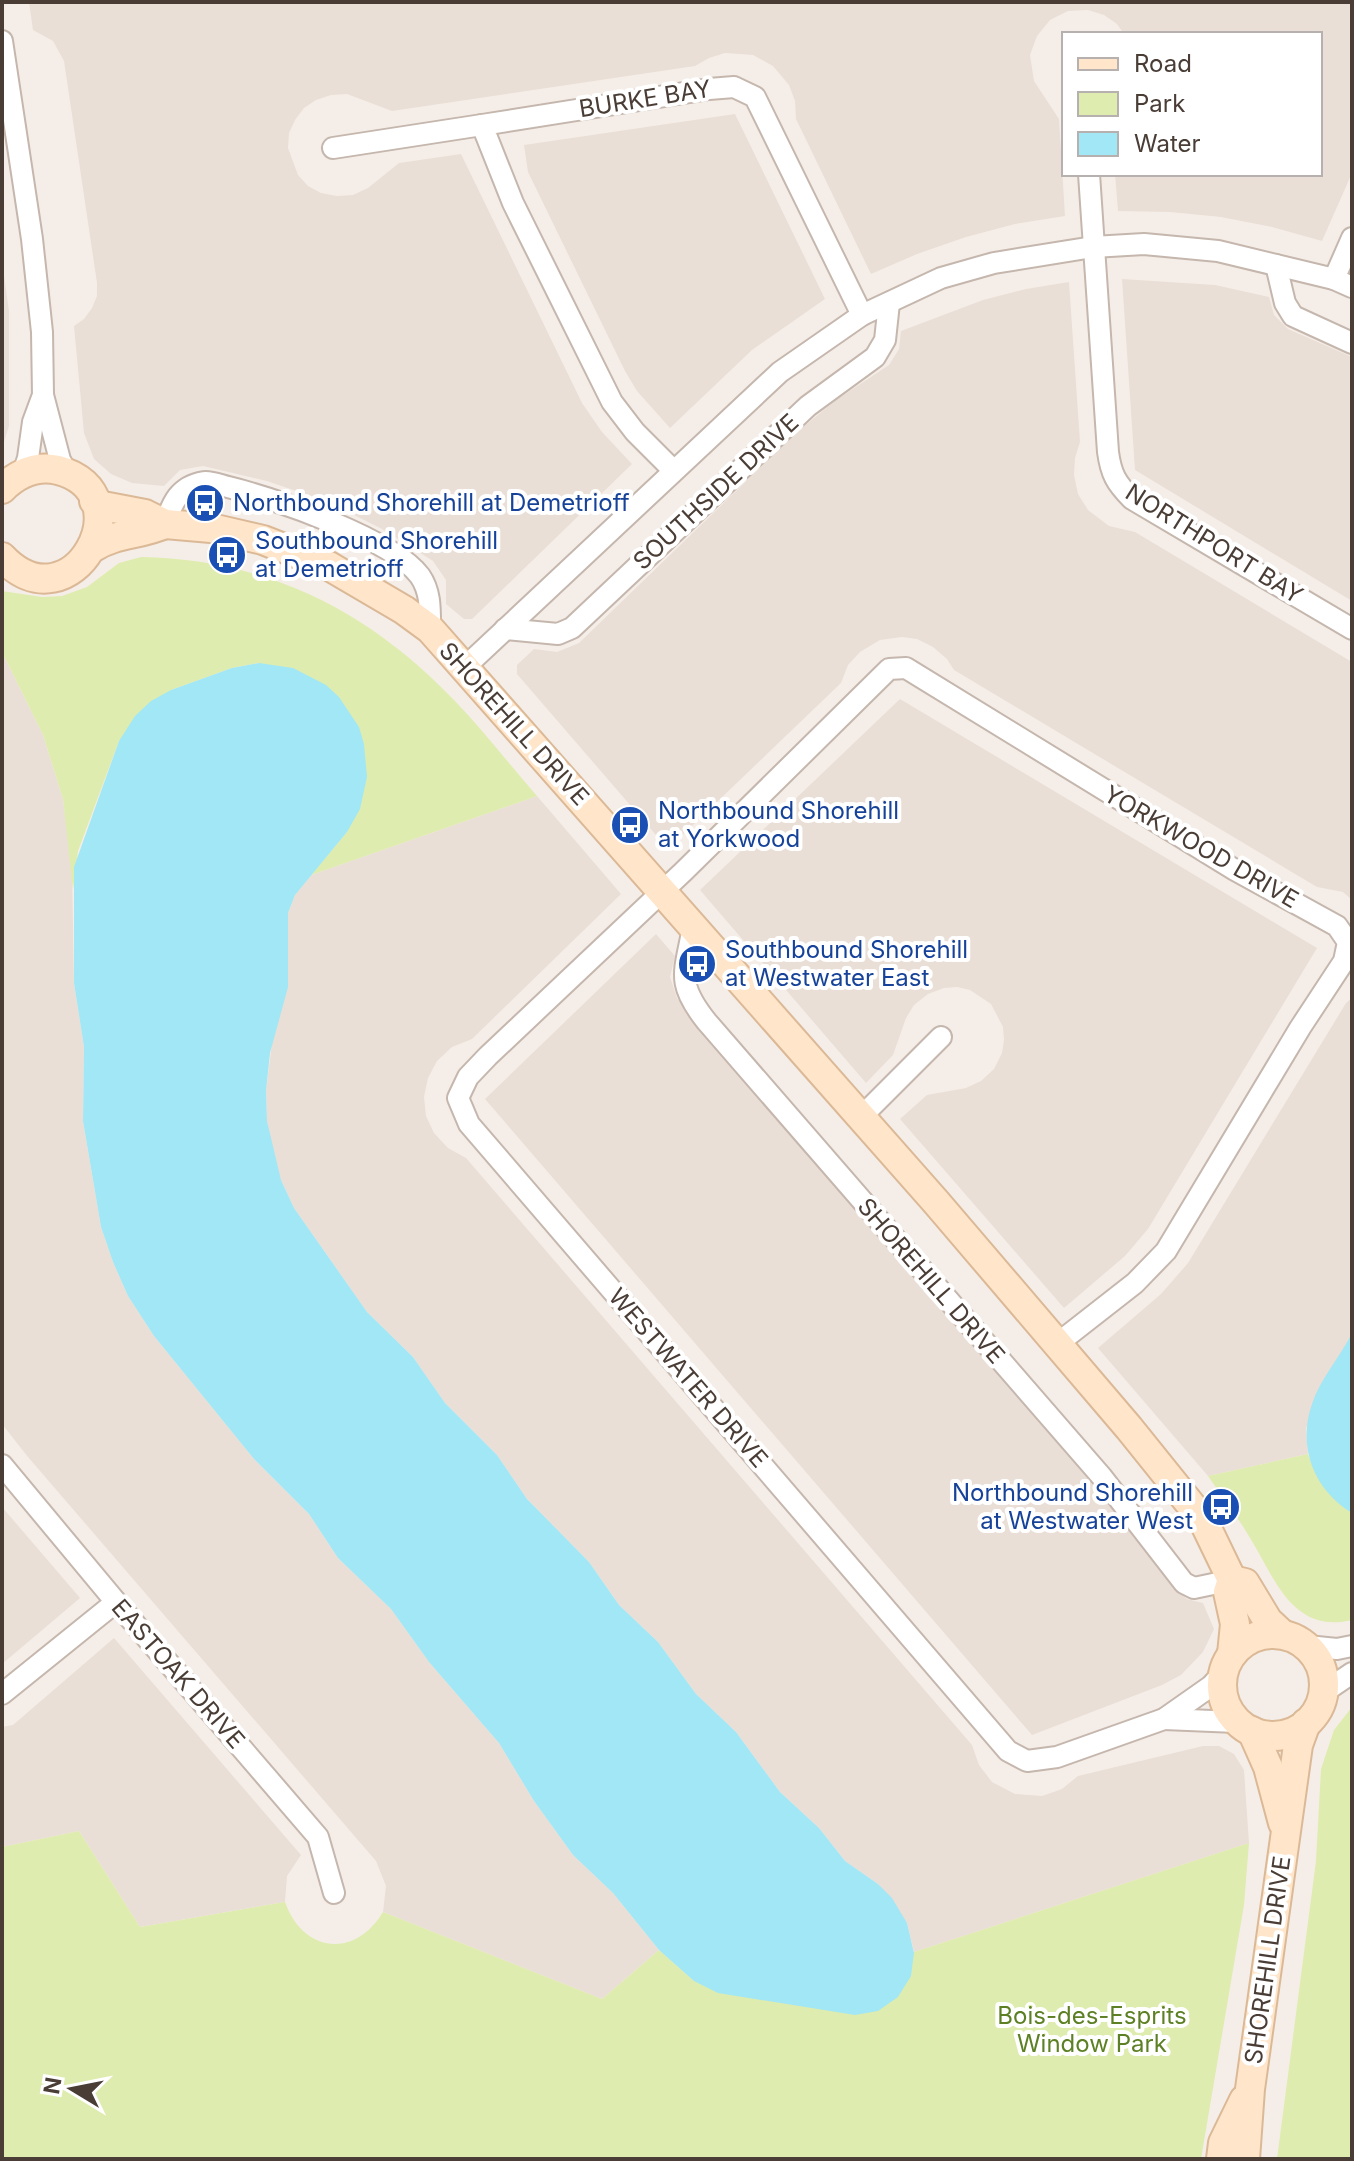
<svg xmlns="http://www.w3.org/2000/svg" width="1354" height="2161" viewBox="0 0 1354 2161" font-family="Inter,sans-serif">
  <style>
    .residential { fill: #eadfd6 }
    .green { fill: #dfecaf }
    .water { fill: #a1e7f5 }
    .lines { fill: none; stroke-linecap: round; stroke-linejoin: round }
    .street-casing { stroke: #c5b7ad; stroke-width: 24 }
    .secondary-casing { stroke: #dbb997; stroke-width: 32 }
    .street { stroke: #fff; stroke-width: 20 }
    .secondary { stroke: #ffe5c9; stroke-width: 28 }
    .labels { text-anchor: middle; stroke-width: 8; stroke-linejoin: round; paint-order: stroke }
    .street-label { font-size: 24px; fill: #493d36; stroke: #fff }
    .transit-label { font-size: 24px; fill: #164399; stroke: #fff; text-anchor: start }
    .park-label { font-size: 24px; fill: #5d8024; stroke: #fff }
  </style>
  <rect width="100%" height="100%" fill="#f5eee8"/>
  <g class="residential">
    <polygon points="29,2 1352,2 1352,173 1322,241 1272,227 1221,217 1170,212 1118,211 1115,174 1320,174 1320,34 1124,34 1117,24 1104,15 1088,10 1068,11 1050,20 1037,36 1030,55 1034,81 1059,119 1065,216 1015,224 966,237 917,254 871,274 796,119 795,101 789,85 773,66 753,55 725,53 709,58 695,66 392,111 347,94 331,95 316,100 304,108 295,120 289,133 288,148 298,175 308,186 321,193 337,196 353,195 368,188 399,163 461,154 582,403 602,432 632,464 472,619 464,619 446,604 446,580 433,561 382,529 328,502 267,481 203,466 180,470 164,486 132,483 111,474 94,459 84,433 74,326 84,319 92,308 97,296 97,283 64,61 53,41 33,30"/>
    <polygon points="735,114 825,299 752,350 670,428 637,391 625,371 528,172 524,145"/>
    <polygon points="2,261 9,311 9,426 2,448"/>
    <polygon points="1122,279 1215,285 1269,297 1274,315 1288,329 1352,357 1352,601 1135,470"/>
    <polygon points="1069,282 1080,442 1075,458 1074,475 1078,494 1088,510 1109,526 1135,532 1352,662 1352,900 1343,892 1317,887 954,670 947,659 933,647 917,639 902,637 880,640 860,652 848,665 841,683 668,849 517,674 517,665 534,649 557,652 579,643 797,432 836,400 889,365 899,349 901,331 983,300 1026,289"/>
    <polygon points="2,652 43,735 63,799 72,870 74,983 84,1047 83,1121 101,1227 113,1262 128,1296 154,1336 254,1459 309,1514 338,1558 391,1609 429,1662 499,1743 534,1801 573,1855 613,1893 659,1950 602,1999 383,1912 386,1886 376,1861 28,1457 2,1424"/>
    <polygon points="900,699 1317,948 1148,1229 1125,1256 1064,1308 900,1119 927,1095 966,1088 981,1081 994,1069 1002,1053 1004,1040 1003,1027 991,1004 970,990 957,987 944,988 928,994 914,1005 906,1018 893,1055 866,1083 700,890"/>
    <polygon points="537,796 621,894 472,1039 452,1047 437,1061 428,1078 424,1097 426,1116 434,1133 448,1148 466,1158 972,1745 979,1765 992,1782 1015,1794 1042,1796 1062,1789 1078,1776 1203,1746 1219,1746 1234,1754 1244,1770 1249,1843 914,1952 907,1923 878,1884 845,1861 819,1828 780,1792 736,1732 696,1694 658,1642 619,1605 589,1562 527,1499 497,1455 445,1403 413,1357 367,1312 294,1208 281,1180 272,1151 267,1121 266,1091 288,913 295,895 311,875"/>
    <polygon points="656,934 675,956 670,977 677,998 1126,1520 1174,1589 1187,1599 1203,1603 1214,1629 1203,1652 1181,1675 1162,1685 1032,1735 485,1099"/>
    <polygon points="1352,998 1352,1333 1306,1428 1308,1454 1208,1476 1098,1348 1161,1294 1188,1263 1346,1003"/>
    <polygon points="2,1507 80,1598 2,1664"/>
    <polygon points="114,1638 301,1855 287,1876 285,1902 140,1927 79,1831 2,1847 2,1727 13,1725"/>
  </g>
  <g class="green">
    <path d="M 141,557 C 265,559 368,610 453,699 C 483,730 509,764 537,796 L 311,875 L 347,832 L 259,663 L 232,668 L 171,690 L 119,741 L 78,851 L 73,890 L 63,799 L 43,735 L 2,652 L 2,591 L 42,597 L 62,596 L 87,587 L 119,563 Z"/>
    <path d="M 1308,1454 C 1316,1478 1330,1499 1352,1513 L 1352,1620 C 1290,1635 1273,1573 1247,1533 C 1235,1513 1221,1495 1208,1476 Z"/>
    <polygon points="1352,1707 1352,2159 1277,2159 1316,1861 1321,1769 1334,1730"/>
    <path d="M 79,1831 L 140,1927 L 285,1902 C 303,1953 355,1959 383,1912 L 602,1999 L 659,1950 L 694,1981 L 914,1952 L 1249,1843 L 1244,1905 L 1201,2159 L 2,2159 L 2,1847 Z"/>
  </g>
  <g class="water">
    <polygon points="259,663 293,668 326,685 339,697 359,727 364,744 367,777 360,809 347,832 295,895 288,913 288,987 270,1053 266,1091 267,1121 281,1180 294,1208 367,1312 413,1357 445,1403 497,1455 527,1499 589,1562 619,1605 658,1642 696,1694 736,1732 780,1792 819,1828 845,1861 878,1884 892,1898 907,1923 914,1953 911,1976 898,1997 878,2011 855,2015 718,1993 694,1981 659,1950 613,1893 573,1855 534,1801 499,1743 429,1662 391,1609 338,1558 309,1514 254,1459 154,1336 128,1296 113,1262 101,1227 83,1121 84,1047 74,983 74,867 119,741 135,716 151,701 171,690 232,668"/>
    <path d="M 1352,1333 L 1352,1513 C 1314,1490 1297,1447 1312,1404 C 1320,1379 1340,1357 1352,1333 Z"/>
  </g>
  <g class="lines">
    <defs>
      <g id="street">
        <polyline points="2,41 32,239 42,332 43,395 60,460 67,473"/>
        <polyline points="333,148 482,125"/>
        <path d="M 1089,174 L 1108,452 C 1111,474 1116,483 1132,499 L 1352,629"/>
        <polyline points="1276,265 1285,303 1293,316 1352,343"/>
        <polyline points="1334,279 1352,238"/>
        <polyline points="673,470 635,432 612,402 513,203 482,125 709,89 734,87 755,97 862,315"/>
        <polyline points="23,473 28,458 33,422 43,395"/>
        <path d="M 165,524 C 172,503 179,486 204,482 C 211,481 220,485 228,487 C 273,498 393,539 420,576 C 431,592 430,610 430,629"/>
        <polyline points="505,629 558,634 572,628 808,406 875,357 885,340 889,303"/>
        <polyline points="465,667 780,372 862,315 941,278 994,263 1093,247 1144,244 1218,251 1334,279 1352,287"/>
        <path d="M 693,927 C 685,973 675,982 707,1022 L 1102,1477 L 1184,1583 L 1194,1588 L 1232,1580"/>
        <polyline points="860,1118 941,1037"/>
        <polyline points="1057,1344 1135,1283 1166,1251 1300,1028 1344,961 1348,942 1337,926 1235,870 906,668 889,669 683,872 488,1056 468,1077 458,1098 469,1124 1008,1751 1027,1761 1057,1757 1164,1719 1211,1686 1224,1672"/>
        <polyline points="2,1465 116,1602 318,1837 334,1893"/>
        <polyline points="1307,1646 1337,1649 1352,1646"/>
        <polyline points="1324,1692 1352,1673"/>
        <polyline points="2,1694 116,1602"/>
        <polyline points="1164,1719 1236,1722"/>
      </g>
      <g id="secondary">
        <path d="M 2,489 C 17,474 36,465 58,470 C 147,493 72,631 2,557"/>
        <polyline points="94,501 103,506 145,514 165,524 211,528 263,540 329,566 404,610 430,629 936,1202 1129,1428 1203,1520 1232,1580 1228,1592 1235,1624 1232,1654"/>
        <path d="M 94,547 C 116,533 140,535 165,524"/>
        <polyline points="1232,1580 1245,1583 1268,1621 1282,1634"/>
        <circle cx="1273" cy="1685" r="51"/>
        <polyline points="1252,1731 1268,1767 1283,1823"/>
        <polyline points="1221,2159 1223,2143 1244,2100"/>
        <polyline points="1245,2159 1250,2089 1298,1745 1306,1723"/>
      </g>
    </defs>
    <use href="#street" class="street-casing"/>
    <use href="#secondary" class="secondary-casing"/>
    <use href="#street" class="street"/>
    <use href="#secondary" class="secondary"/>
  </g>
  <defs>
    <symbol id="bus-disc" viewBox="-11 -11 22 22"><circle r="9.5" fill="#1a4fb4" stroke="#fff"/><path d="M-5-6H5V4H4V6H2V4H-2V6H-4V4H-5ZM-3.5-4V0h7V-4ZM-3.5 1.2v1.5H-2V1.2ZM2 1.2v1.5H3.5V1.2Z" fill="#fff"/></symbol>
  </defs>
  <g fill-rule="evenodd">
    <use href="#bus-disc" x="183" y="481" width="44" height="44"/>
    <use href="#bus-disc" x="205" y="533" width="44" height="44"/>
    <use href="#bus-disc" x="608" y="803" width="44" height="44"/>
    <use href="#bus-disc" x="675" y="942" width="44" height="44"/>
    <use href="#bus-disc" x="1199" y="1485" width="44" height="44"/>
  </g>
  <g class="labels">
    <g class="street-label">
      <text transform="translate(645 99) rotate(-9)" y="8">BURKE BAY</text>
      <text transform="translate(716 492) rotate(-43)" y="8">SOUTHSIDE DRIVE</text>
      <text transform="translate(1214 544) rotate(32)" y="8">NORTHPORT BAY</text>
      <text transform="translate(514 724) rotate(48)" y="8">SHOREHILL DRIVE</text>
      <text transform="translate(1201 847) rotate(30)" y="8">YORKWOOD DRIVE</text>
      <text transform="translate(931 1281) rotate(49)" y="8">SHOREHILL DRIVE</text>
      <text transform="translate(688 1378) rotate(49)" y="8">WESTWATER DRIVE</text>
      <text transform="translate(178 1674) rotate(49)" y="8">EASTOAK DRIVE</text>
      <text transform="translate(1268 1960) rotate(-82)" y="8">SHOREHILL DRIVE</text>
    </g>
    <g class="transit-label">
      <text x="233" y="511">Northbound Shorehill at Demetrioff</text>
      <text x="255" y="549">Southbound Shorehill<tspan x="255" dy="28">at Demetrioff</tspan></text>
      <text x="658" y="819">Northbound Shorehill<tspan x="658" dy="28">at Yorkwood</tspan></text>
      <text x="725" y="958">Southbound Shorehill<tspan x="725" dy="28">at Westwater East</tspan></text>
      <text x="1193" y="1501" text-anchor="end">Northbound Shorehill<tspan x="1193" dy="28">at Westwater West</tspan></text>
    </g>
    <g class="park-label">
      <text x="1092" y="2024">Bois-des-Esprits<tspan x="1092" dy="28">Window Park</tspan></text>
    </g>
  </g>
  <rect width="1354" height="2161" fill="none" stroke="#493d36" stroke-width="8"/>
  <rect x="1062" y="32" width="260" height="144" fill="#ffffff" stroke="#b6b1af" stroke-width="2"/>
  <rect x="1078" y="58" width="40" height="12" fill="#ffe5c9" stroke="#b6b1af" stroke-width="2"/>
  <text x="1134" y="72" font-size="24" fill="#493d36">Road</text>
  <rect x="1078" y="92" width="40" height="24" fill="#dfecaf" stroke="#b6b1af" stroke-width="2"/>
  <text x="1134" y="112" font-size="24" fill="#493d36">Park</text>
  <rect x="1078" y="132" width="40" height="24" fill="#a1e7f5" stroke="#b6b1af" stroke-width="2"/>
  <text x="1134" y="152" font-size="24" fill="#493d36">Water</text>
  <g transform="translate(72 2089) rotate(280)" stroke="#ffffff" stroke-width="6" paint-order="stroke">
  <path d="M0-6L14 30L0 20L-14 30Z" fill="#493d36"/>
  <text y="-12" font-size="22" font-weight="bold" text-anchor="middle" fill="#493d36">N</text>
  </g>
</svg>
